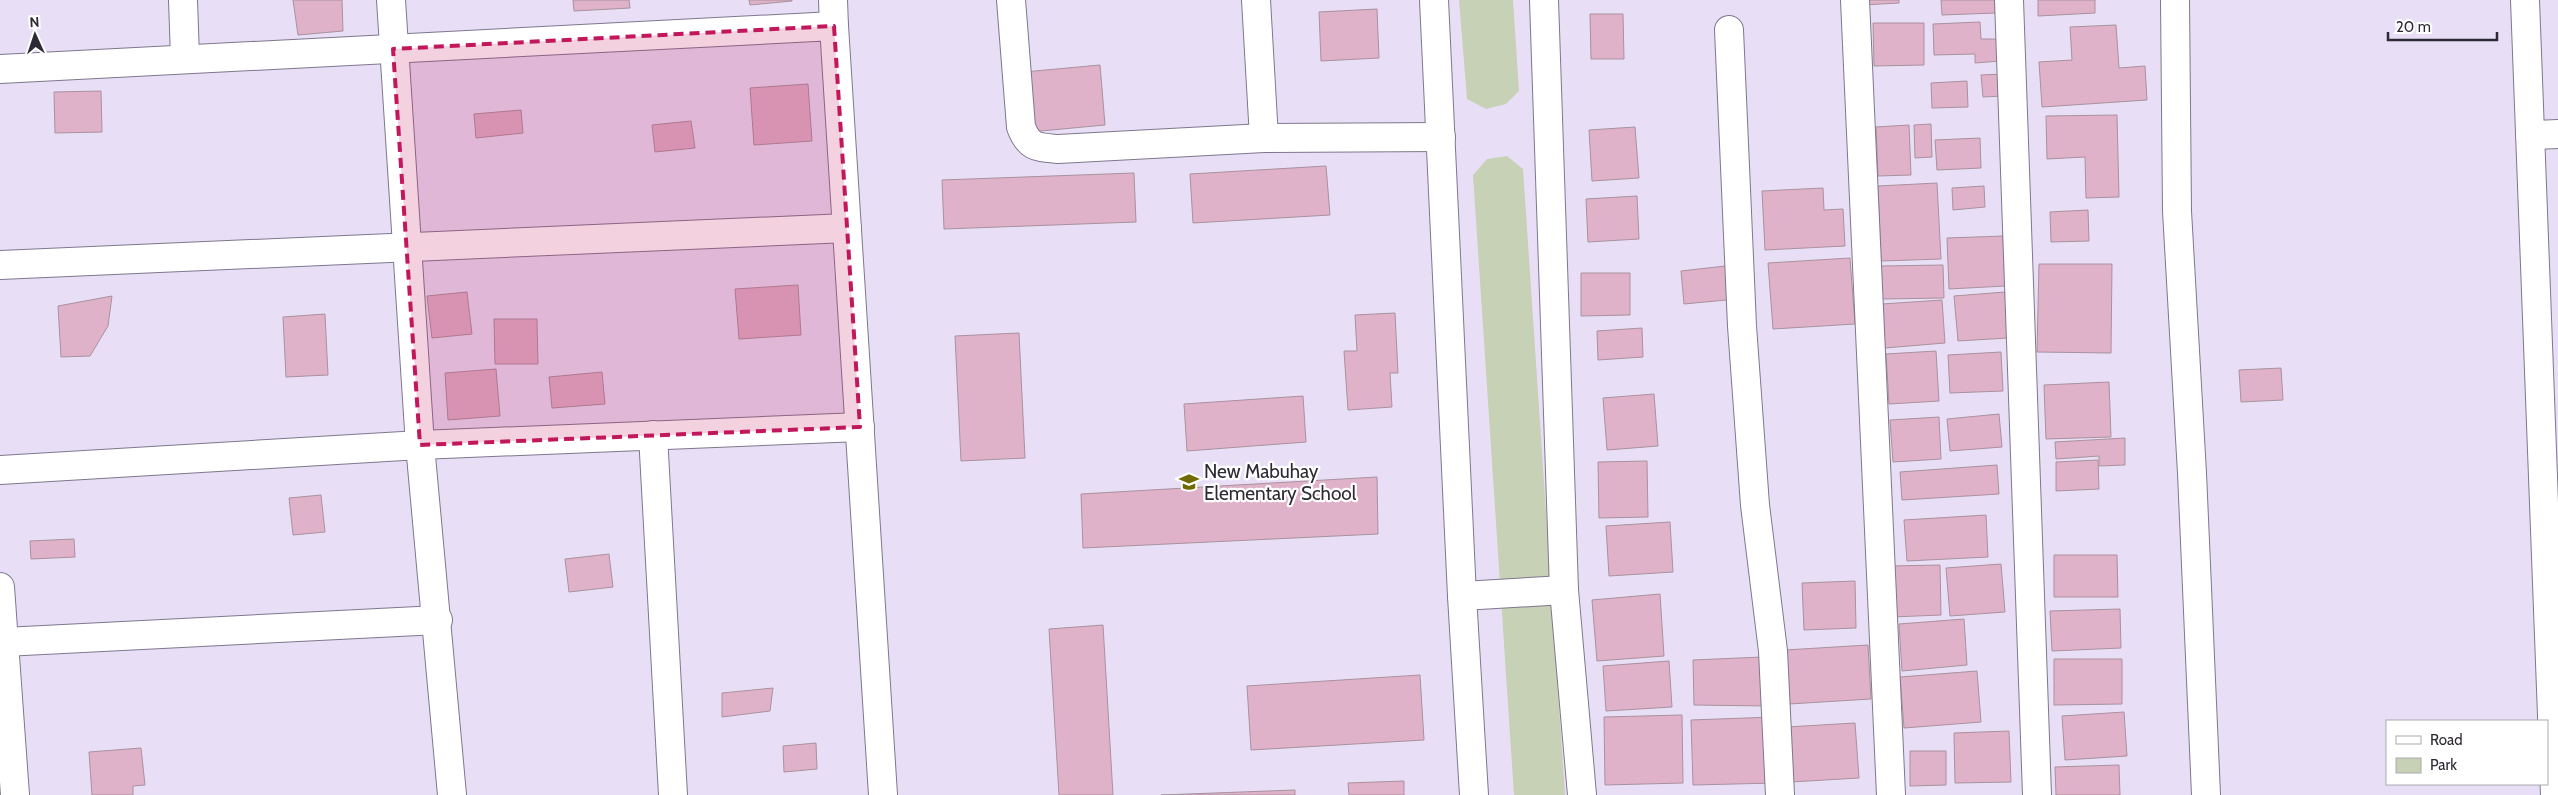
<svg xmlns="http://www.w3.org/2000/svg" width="2558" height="795" viewBox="0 0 2558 795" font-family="Cabin,sans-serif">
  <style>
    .green { fill: #c7d1b5 }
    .building { fill: #dfb2c9; stroke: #a9919d }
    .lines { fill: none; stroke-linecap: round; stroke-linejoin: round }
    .minor-casing { stroke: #7f778d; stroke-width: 30 }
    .minor { stroke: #fff; stroke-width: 28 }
    .marked { fill: #c2185b; fill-opacity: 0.2; stroke: #c2185b; stroke-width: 4; stroke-dasharray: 10 6; stroke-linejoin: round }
    .labels { text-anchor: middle; stroke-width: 4.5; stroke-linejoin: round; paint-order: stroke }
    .poi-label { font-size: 19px; fill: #2e2a33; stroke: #fff; text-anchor: start }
  </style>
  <rect width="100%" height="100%" fill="#e8dff7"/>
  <g class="green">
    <polygon points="1459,0 1513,0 1519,91 1506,104 1486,109 1467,99"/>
    <polygon points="1507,156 1523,169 1565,795 1514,795 1473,175 1487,159"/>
  </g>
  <g class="building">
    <polygon points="293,0 342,0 343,31 298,35"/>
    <polygon points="573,0 629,0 630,8 574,11"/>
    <polygon points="749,0 792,0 792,1 750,5"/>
    <polygon points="1863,0 1899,0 1899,3 1863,5"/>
    <polygon points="1941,0 1996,0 1996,13 1942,15"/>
    <polygon points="2038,0 2095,0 2095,13 2038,16"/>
    <polygon points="1377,9 1379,58 1321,61 1319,12"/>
    <polygon points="1590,14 1623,14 1624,59 1591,59"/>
    <polygon points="1980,22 1981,39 1999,39 2000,61 1975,63 1975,54 1934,55 1933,24"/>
    <polygon points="1873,23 1924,23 1924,65 1874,66"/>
    <polygon points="2116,25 2119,68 2145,66 2147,100 2042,107 2039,62 2072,60 2070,27"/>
    <polygon points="1100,65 1105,125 1030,132 1024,72"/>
    <polygon points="2002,74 2003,96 1983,97 1981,75"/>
    <polygon points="1967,81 1968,107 1932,108 1931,83"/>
    <polygon points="808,84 812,141 754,145 750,88"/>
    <polygon points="101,91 102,132 55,133 54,92"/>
    <polygon points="521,110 523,133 476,138 474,114"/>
    <polygon points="2117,115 2119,197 2086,198 2085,157 2047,159 2046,116"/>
    <polygon points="691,121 695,148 655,152 652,125"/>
    <polygon points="1931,124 1932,157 1915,158 1914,125"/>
    <polygon points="1909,125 1911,175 1878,176 1876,127"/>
    <polygon points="1635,127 1639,178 1592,181 1589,130"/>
    <polygon points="1980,138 1981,168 1937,170 1935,140"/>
    <polygon points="1326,166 1330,215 1193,223 1190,174"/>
    <polygon points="1134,173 1136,222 944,229 942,180"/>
    <polygon points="1937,183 1941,259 1881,261 1878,186"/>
    <polygon points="1984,186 1985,207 1953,210 1952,188"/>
    <polygon points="1823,188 1824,210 1843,209 1845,246 1765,250 1762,191"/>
    <polygon points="1637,196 1639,239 1588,242 1586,199"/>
    <polygon points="2088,210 2089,241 2051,242 2050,212"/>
    <polygon points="2003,236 2005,286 1949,289 1947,238"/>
    <polygon points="1850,258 1855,324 1773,329 1768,263"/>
    <polygon points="2039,264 2112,264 2111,353 2037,352"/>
    <polygon points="1734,265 1737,299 1684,304 1681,271"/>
    <polygon points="1943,265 1944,298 1882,299 1881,266"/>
    <polygon points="1581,273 1630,273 1630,315 1581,316"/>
    <polygon points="798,285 801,335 739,339 735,289"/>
    <polygon points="467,292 472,334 432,338 427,296"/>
    <polygon points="2005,292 2008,338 1958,341 1954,296"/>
    <polygon points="112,296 108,326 90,356 61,357 58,306"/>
    <polygon points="1942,300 1945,343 1885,348 1882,304"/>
    <polygon points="1395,313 1398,373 1390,373 1392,407 1348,410 1344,351 1357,351 1355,315"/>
    <polygon points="325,314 328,375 286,377 283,317"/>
    <polygon points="494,319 537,319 538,364 495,364"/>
    <polygon points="1642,328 1643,357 1598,360 1597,331"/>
    <polygon points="1019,333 1025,458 961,461 955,336"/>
    <polygon points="1936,351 1939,401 1889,404 1886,354"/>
    <polygon points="2001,352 2003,391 1950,393 1948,355"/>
    <polygon points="2281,368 2283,400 2241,402 2239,370"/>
    <polygon points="496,369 500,416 448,420 445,373"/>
    <polygon points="602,372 605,404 552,408 549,377"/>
    <polygon points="2109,382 2111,437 2046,439 2044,385"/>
    <polygon points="1654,394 1658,446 1607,450 1603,398"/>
    <polygon points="1303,396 1306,442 1187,451 1184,404"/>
    <polygon points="1999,414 2002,447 1950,451 1947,419"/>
    <polygon points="1939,417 1941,459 1893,462 1890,420"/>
    <polygon points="2125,438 2125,465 2099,466 2099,456 2056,459 2055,442"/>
    <polygon points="2098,460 2099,489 2056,491 2056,462"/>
    <polygon points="1647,461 1648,517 1599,518 1598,462"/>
    <polygon points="1997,465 1999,494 1902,500 1900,472"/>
    <polygon points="1377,477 1378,534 1083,548 1081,494"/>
    <polygon points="321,495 325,532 293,535 289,498"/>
    <polygon points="1986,515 1988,557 1907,561 1904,520"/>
    <polygon points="1670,522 1673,572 1609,576 1606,526"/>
    <polygon points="74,539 75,557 31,559 30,541"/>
    <polygon points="609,554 613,587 569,592 565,559"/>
    <polygon points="2054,555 2117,555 2118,597 2054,597"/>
    <polygon points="2001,564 2005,612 1950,616 1946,568"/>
    <polygon points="1940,565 1941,615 1892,617 1891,566"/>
    <polygon points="1855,581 1856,628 1804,630 1802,583"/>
    <polygon points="1660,594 1664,656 1597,661 1592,600"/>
    <polygon points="2120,609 2121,648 2052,651 2050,611"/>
    <polygon points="1964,619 1967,665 1902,671 1899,624"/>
    <polygon points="1103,625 1113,795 1059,795 1049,629"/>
    <polygon points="1868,645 1871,699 1789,704 1785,650"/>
    <polygon points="1762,657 1767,706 1694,705 1693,660"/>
    <polygon points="2054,659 2122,659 2122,704 2054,705"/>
    <polygon points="1669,661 1672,707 1606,711 1603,666"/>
    <polygon points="1977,671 1981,722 1904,728 1900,677"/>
    <polygon points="1420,675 1424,740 1251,750 1247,686"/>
    <polygon points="773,688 770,711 722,717 722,693"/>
    <polygon points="2124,712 2127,756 2065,760 2062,716"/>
    <polygon points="1682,715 1683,783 1605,785 1604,717"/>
    <polygon points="1773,717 1775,783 1693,785 1691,720"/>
    <polygon points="1855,723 1859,778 1791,782 1787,727"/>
    <polygon points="2009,731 2011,782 1955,783 1954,733"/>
    <polygon points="816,743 817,769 784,772 783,746"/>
    <polygon points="141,748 145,785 133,786 133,795 92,795 89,752"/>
    <polygon points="1910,751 1946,751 1946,785 1910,786"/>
    <polygon points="2119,765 2120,795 2056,795 2055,767"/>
    <polygon points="1404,781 1404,795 1349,795 1348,783"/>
    <polygon points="1295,790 1295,795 1161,795"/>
  </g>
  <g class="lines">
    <defs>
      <g id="minor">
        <polyline points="183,0 185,58"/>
        <polyline points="391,0 420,445 452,795"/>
        <polyline points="833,0 834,26"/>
        <path d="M 1011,0 L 1021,127 C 1029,148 1037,147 1058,149 L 1264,138 L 1441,137"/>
        <polyline points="1256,0 1264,138"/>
        <polyline points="1434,0 1462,596 1474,795"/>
        <polyline points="1544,0 1564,590 1582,795"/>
        <polyline points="1855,0 1891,795"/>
        <polyline points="2009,0 2037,795"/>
        <polyline points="2175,0 2177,211 2192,473 2206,795"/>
        <polyline points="2525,0 2555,795"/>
        <polyline points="1729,30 1742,326 1755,505 1773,651 1780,795"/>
        <polyline points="0,69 834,26 883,795"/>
        <polyline points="2530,135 2558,134"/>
        <polyline points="0,265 847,228"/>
        <polyline points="653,435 673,795"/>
        <polyline points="0,470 420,445 860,427"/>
        <polyline points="0,587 15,795"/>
        <polyline points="1462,596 1564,590"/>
        <polyline points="4,642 438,620"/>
      </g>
    </defs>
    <use href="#minor" class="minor-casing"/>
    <use href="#minor" class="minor"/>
  </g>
  <path class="marked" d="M 834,26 L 860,427 L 420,445 L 393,49 Z"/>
  <defs>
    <symbol id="school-bare" viewBox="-9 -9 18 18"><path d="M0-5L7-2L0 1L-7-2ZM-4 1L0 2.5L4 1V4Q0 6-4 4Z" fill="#716a02" stroke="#fff" stroke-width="2.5" paint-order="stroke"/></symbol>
  </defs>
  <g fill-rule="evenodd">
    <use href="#school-bare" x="1175" y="468" width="28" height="28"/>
  </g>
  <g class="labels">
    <g class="poi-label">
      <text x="1204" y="478">New Mabuhay<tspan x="1204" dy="22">Elementary School</tspan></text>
    </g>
  </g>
  <rect x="2386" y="720" width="162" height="65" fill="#ffffff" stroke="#abaaad"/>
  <rect x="2396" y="736" width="25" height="8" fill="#ffffff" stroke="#abaaad"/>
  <text x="2430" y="745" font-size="15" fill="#2e2a33">Road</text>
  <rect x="2396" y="758" width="25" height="15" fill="#c7d1b5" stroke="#abaaad"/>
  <text x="2430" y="770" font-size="15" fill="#2e2a33">Park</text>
  <g transform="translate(35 35) rotate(357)" stroke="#ffffff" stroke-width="4" paint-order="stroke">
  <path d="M0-4L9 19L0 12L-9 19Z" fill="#2e2a33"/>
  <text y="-8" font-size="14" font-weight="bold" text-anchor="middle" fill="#2e2a33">N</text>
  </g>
  <path d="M2388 32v8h109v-8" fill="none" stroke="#2e2a33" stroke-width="2.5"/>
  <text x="2396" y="32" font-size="15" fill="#2e2a33" stroke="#ffffff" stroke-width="4" paint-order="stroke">20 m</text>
</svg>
